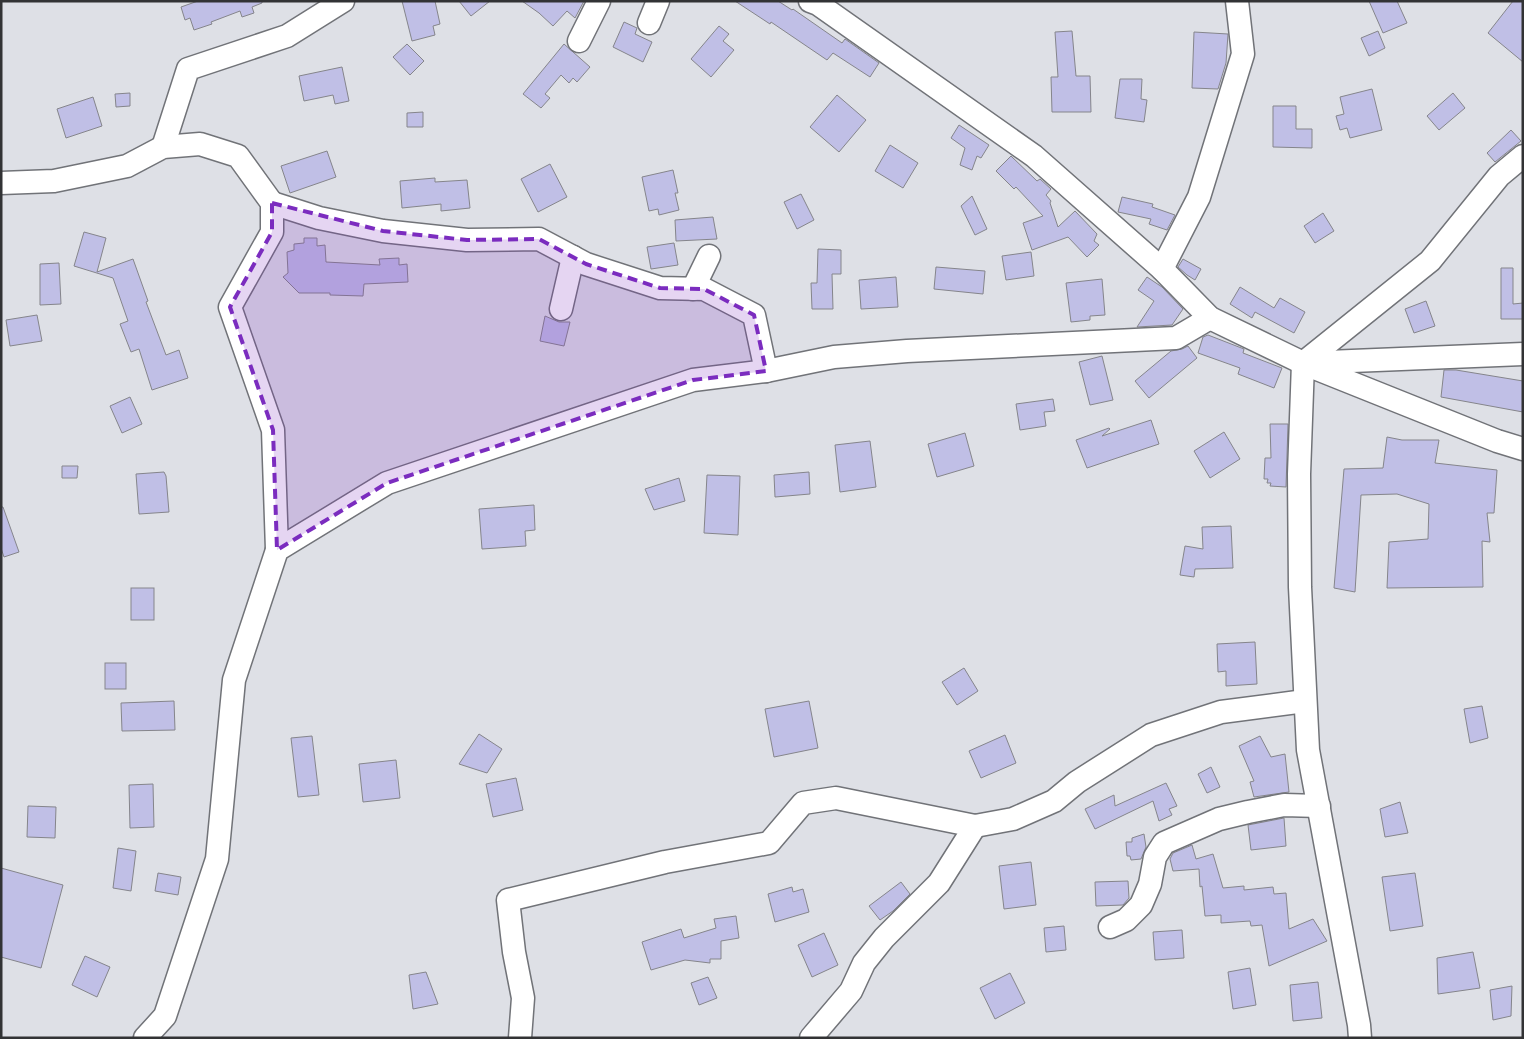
<svg xmlns="http://www.w3.org/2000/svg" width="1524" height="1039" viewBox="0 0 1524 1039" font-family="Karla,sans-serif">
  <style>
    .building { fill: #c0bfe6; stroke: #85858b }
    .lines { fill: none; stroke-linecap: round; stroke-linejoin: round }
    .minor-casing { stroke: #717378; stroke-width: 25 }
    .minor { stroke: #fff; stroke-width: 22 }
    .marked { fill: #7b2cbf; fill-opacity: 0.2; stroke: #7b2cbf; stroke-width: 4; stroke-dasharray: 10 6; stroke-linejoin: round }
  </style>
  <rect width="100%" height="100%" fill="#dee0e6"/>
  <g class="building">
    <polygon points="198,1 262,1 262,3 252,7 254,13 242,17 240,11 211,22 212,24 194,30 190,18 185,20 181,7"/>
    <polygon points="402,1 435,1 440,24 433,26 435,35 412,41"/>
    <polygon points="459,1 490,1 471,16"/>
    <polygon points="522,1 584,1 575,18 567,11 553,26 539,13"/>
    <polygon points="735,1 778,1 792,10 793,9 842,43 845,39 879,63 870,77 833,53 827,60 771,22 770,24"/>
    <polygon points="1369,1 1397,1 1407,23 1383,33"/>
    <polygon points="1513,1 1523,1 1523,62 1488,33"/>
    <polygon points="624,22 637,28 635,34 652,42 643,62 613,47"/>
    <polygon points="719,26 729,34 723,41 734,50 711,77 691,59"/>
    <polygon points="1072,31 1076,76 1090,76 1091,112 1052,112 1051,77 1058,77 1055,32"/>
    <polygon points="1378,31 1385,48 1369,56 1361,38"/>
    <polygon points="1194,32 1228,34 1226,63 1218,89 1192,88"/>
    <polygon points="407,44 424,61 410,75 393,57"/>
    <polygon points="564,44 590,67 577,82 573,78 569,83 561,75 545,94 550,98 541,108 523,94"/>
    <polygon points="342,67 349,101 335,104 333,95 304,101 299,76"/>
    <polygon points="1120,79 1142,79 1141,99 1147,100 1144,122 1115,118"/>
    <polygon points="1372,89 1382,130 1350,138 1347,128 1340,130 1336,116 1344,114 1340,97"/>
    <polygon points="130,93 130,106 116,107 115,94"/>
    <polygon points="1453,93 1465,108 1439,130 1427,116"/>
    <polygon points="837,95 866,120 839,152 810,127"/>
    <polygon points="93,97 102,126 66,138 57,109"/>
    <polygon points="1273,106 1296,106 1296,129 1312,129 1312,148 1273,147"/>
    <polygon points="423,112 423,127 407,127 407,113"/>
    <polygon points="959,125 989,145 981,158 977,156 972,170 960,165 965,148 951,138"/>
    <polygon points="1511,130 1521,141 1495,162 1487,153"/>
    <polygon points="890,145 918,163 903,188 875,171"/>
    <polygon points="327,151 336,177 290,193 281,166"/>
    <polygon points="1011,156 1037,181 1040,179 1051,189 1046,195 1051,201 1050,203 1058,227 1075,211 1097,234 1094,241 1099,245 1087,257 1068,237 1032,250 1023,223 1043,216 1016,187 1014,189 996,171"/>
    <polygon points="550,164 567,197 538,212 521,179"/>
    <polygon points="673,170 678,193 675,193 679,210 659,215 658,209 649,211 642,177"/>
    <polygon points="435,178 435,182 467,180 470,208 441,211 441,204 402,208 400,181"/>
    <polygon points="801,194 814,220 797,229 784,202"/>
    <polygon points="972,196 987,229 975,235 961,206"/>
    <polygon points="1122,197 1153,204 1152,207 1175,215 1167,230 1149,224 1151,219 1118,212"/>
    <polygon points="1323,213 1334,231 1315,243 1304,226"/>
    <polygon points="713,217 717,239 676,241 675,220"/>
    <polygon points="84,232 106,238 97,272 133,259 148,301 146,302 166,355 179,350 188,378 152,390 139,349 131,352 120,324 128,321 113,278 74,266"/>
    <polygon points="304,238 317,238 317,246 325,245 326,262 380,265 379,259 399,258 399,265 407,264 408,282 364,284 363,296 330,295 330,293 299,293 283,277 288,273 287,252 294,250 294,244 304,243"/>
    <polygon points="674,243 678,265 651,269 647,247"/>
    <polygon points="818,249 841,250 841,274 832,274 833,309 812,309 811,283 817,283"/>
    <polygon points="1031,252 1034,276 1006,280 1002,256"/>
    <polygon points="1183,259 1201,269 1195,280 1187,275 1178,267"/>
    <polygon points="59,263 61,304 40,305 40,264"/>
    <polygon points="936,267 985,271 983,294 934,289"/>
    <polygon points="1501,268 1513,268 1513,304 1523,303 1523,319 1501,319"/>
    <polygon points="896,277 898,307 861,309 859,280"/>
    <polygon points="1147,277 1162,287 1183,309 1172,325 1137,327 1154,301 1138,290"/>
    <polygon points="1102,279 1105,315 1090,316 1090,320 1071,322 1066,283"/>
    <polygon points="1240,287 1274,308 1280,298 1305,312 1294,333 1255,312 1252,318 1230,304"/>
    <polygon points="1426,301 1435,326 1414,333 1405,309"/>
    <polygon points="37,315 42,341 10,346 6,320"/>
    <polygon points="545,316 559,322 570,322 564,346 540,341"/>
    <polygon points="1208,335 1244,349 1243,353 1282,368 1274,388 1238,374 1240,368 1198,353 1203,337"/>
    <polygon points="1188,346 1197,358 1149,398 1135,381 1171,351 1182,349"/>
    <polygon points="1102,356 1113,400 1090,405 1079,362"/>
    <polygon points="1444,370 1456,370 1523,381 1523,412 1441,397"/>
    <polygon points="130,397 142,424 122,433 110,406"/>
    <polygon points="1053,399 1055,411 1044,412 1046,426 1020,430 1016,404"/>
    <polygon points="1151,420 1159,444 1087,468 1076,440 1109,428 1110,429 1102,436"/>
    <polygon points="1270,424 1288,424 1286,487 1270,486 1271,483 1267,483 1268,479 1264,479 1265,458 1271,458"/>
    <polygon points="1224,432 1240,459 1210,478 1194,451"/>
    <polygon points="965,433 974,466 937,477 928,444"/>
    <polygon points="1387,437 1402,440 1439,440 1435,463 1497,470 1494,513 1487,513 1490,542 1482,541 1483,587 1387,588 1389,542 1428,539 1429,504 1397,494 1361,495 1355,592 1334,588 1344,469 1383,468"/>
    <polygon points="870,441 876,487 840,492 835,445"/>
    <polygon points="62,466 78,466 77,478 62,478"/>
    <polygon points="164,472 166,476 169,512 139,514 136,474"/>
    <polygon points="809,472 810,494 775,497 774,475"/>
    <polygon points="707,475 740,476 738,535 704,533"/>
    <polygon points="679,478 685,501 654,510 645,489"/>
    <polygon points="534,505 535,530 525,531 526,546 482,549 479,509"/>
    <polygon points="1,507 3,507 19,552 4,557 1,548"/>
    <polygon points="1231,526 1233,568 1195,569 1194,577 1180,575 1185,546 1203,549 1202,527"/>
    <rect x="131" y="588" width="23" height="32"/>
    <polygon points="1255,642 1257,684 1226,686 1226,671 1218,672 1217,644"/>
    <rect x="105" y="663" width="21" height="26"/>
    <polygon points="964,668 978,691 957,705 942,682"/>
    <polygon points="174,701 175,730 122,731 121,703"/>
    <polygon points="809,701 818,748 774,757 765,709"/>
    <polygon points="1482,706 1488,738 1470,743 1464,709"/>
    <polygon points="479,734 502,749 487,773 459,764"/>
    <polygon points="1005,735 1016,763 981,778 969,751"/>
    <polygon points="312,736 319,795 298,797 291,738"/>
    <polygon points="1260,736 1271,757 1285,754 1289,792 1254,797 1250,782 1254,781 1239,746"/>
    <polygon points="396,760 400,798 363,802 359,764"/>
    <polygon points="1211,767 1220,787 1207,793 1198,774"/>
    <polygon points="516,778 523,810 493,817 486,784"/>
    <polygon points="1166,783 1177,806 1169,809 1172,815 1159,821 1153,801 1095,829 1085,809 1114,795 1115,806"/>
    <polygon points="153,784 154,827 130,828 129,785"/>
    <polygon points="1400,802 1408,833 1385,837 1380,809"/>
    <polygon points="28,806 56,807 55,838 27,837"/>
    <polygon points="1284,818 1286,846 1251,850 1248,825"/>
    <polygon points="1144,834 1146,847 1141,859 1131,860 1130,856 1127,856 1126,842 1132,842 1132,838"/>
    <polygon points="1192,845 1196,859 1213,854 1223,888 1244,886 1244,890 1273,887 1274,894 1286,893 1289,929 1313,919 1327,941 1269,966 1262,925 1251,926 1250,921 1221,923 1221,915 1205,916 1202,886 1200,887 1199,869 1173,871 1170,859 1173,853"/>
    <polygon points="118,848 136,851 131,891 113,888"/>
    <polygon points="1031,862 1036,905 1004,909 999,866"/>
    <polygon points="1,868 63,885 41,968 1,957"/>
    <polygon points="158,873 181,877 178,895 155,891"/>
    <polygon points="1415,873 1423,926 1390,931 1382,877"/>
    <polygon points="1128,881 1129,898 1123,905 1096,906 1095,882"/>
    <polygon points="901,882 910,894 893,911 880,920 869,906"/>
    <polygon points="792,887 793,892 803,889 809,912 775,922 768,894"/>
    <polygon points="736,916 739,938 721,941 721,959 710,959 710,963 685,960 651,970 642,942 681,929 684,938 716,928 714,919"/>
    <polygon points="1064,926 1066,950 1046,952 1044,928"/>
    <polygon points="1182,930 1184,958 1155,960 1153,932"/>
    <polygon points="824,933 838,965 812,977 798,945"/>
    <polygon points="1473,952 1480,988 1438,994 1437,958"/>
    <polygon points="85,956 110,967 97,997 72,985"/>
    <polygon points="1250,968 1256,1005 1233,1009 1228,972"/>
    <polygon points="426,972 438,1004 413,1009 409,975"/>
    <polygon points="1010,973 1025,1003 995,1019 980,988"/>
    <polygon points="708,977 717,998 699,1005 691,983"/>
    <polygon points="1318,982 1322,1018 1293,1021 1290,985"/>
    <polygon points="1512,986 1511,1016 1493,1020 1490,990"/>
  </g>
  <g class="lines">
    <defs>
      <g id="minor">
        <polyline points="810,1 818,4 1034,156 1162,269 1210,318 1303,363 1523,354"/>
        <polyline points="649,23 658,1"/>
        <polyline points="579,41 599,1"/>
        <polyline points="163,147 188,69 287,36 343,1"/>
        <polyline points="1,183 54,181 127,166 163,147 200,144 238,156 272,203 272,232 230,307 273,430 277,550"/>
        <polyline points="272,203 319,218 383,231 467,240 539,239 586,264 660,288 704,289 754,315 766,371"/>
        <polyline points="1162,269 1199,197 1243,54 1237,1"/>
        <polyline points="693,289 709,256"/>
        <polyline points="561,309 573,257"/>
        <polyline points="1312,367 1497,441 1523,449"/>
        <polyline points="1110,927 1126,920 1141,905 1150,884 1155,857 1164,843 1219,819 1248,812 1284,805 1319,806"/>
        <polyline points="145,1038 165,1016 217,859 234,680 277,550 387,483 693,380 766,371 834,357 907,351 1176,338 1210,318"/>
        <polyline points="520,1038 523,998 514,952 508,900 665,862 769,843 803,803 836,798 975,826 1013,819 1054,801 1077,782 1151,735 1221,712 1305,701"/>
        <polyline points="811,1038 851,991 864,963 884,938 939,883 975,826"/>
        <polyline points="1360,1038 1359,1025 1308,750 1300,587 1299,474 1303,363 1430,261 1499,176 1523,156"/>
      </g>
    </defs>
    <use href="#minor" class="minor-casing"/>
    <use href="#minor" class="minor"/>
  </g>
  <path class="marked" d="M 272,203 L 383,231 L 467,240 L 539,239 L 586,264 L 660,288 L 704,289 L 754,315 L 766,371 L 693,380 L 387,483 L 277,550 L 273,430 L 230,307 L 272,232 Z"/>
  <rect width="1524" height="1039" fill="none" stroke="#323335" stroke-width="5"/>
</svg>
